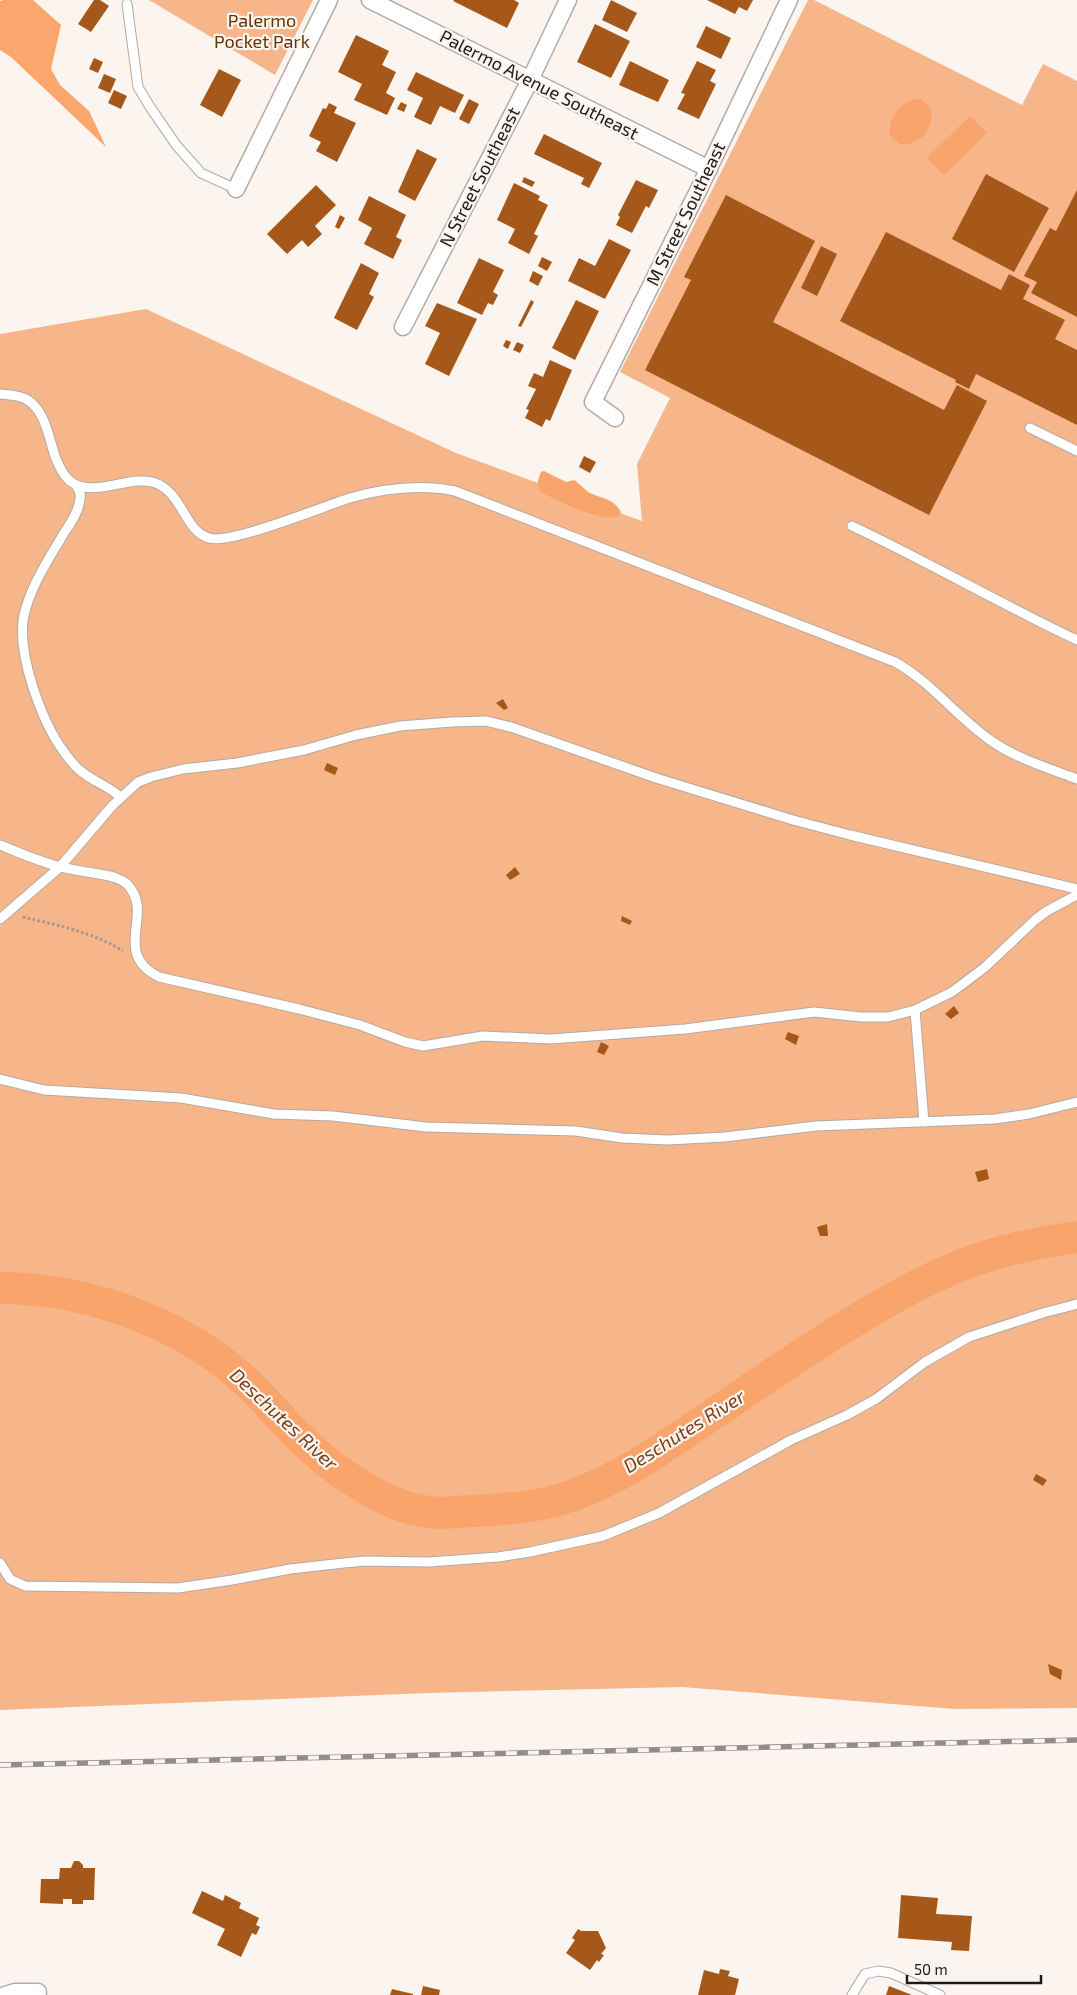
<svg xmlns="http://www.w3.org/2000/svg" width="1077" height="1995" viewBox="0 0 1077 1995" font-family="'Exo 2',sans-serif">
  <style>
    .green { fill: #f7b58a }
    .forest { fill: #faa66d }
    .water { fill: #f9a46b }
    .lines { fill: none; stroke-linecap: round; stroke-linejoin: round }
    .river { stroke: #f9a46b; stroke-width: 32 }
    .building { fill: #a55819 }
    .lane-casing { stroke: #b2aaa6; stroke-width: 11 }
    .street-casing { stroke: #b2aaa6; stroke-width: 19 }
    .path { stroke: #9e9895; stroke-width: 3; stroke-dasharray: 2.5 2.5; stroke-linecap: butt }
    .lane { stroke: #fff; stroke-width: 9 }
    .street { stroke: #fff; stroke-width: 16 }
    .rail-casing { stroke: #928d8a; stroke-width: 5.5 }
    .rail { stroke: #fcf4ef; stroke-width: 4; stroke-dasharray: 11; stroke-linecap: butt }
    .labels { text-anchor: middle; stroke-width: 4.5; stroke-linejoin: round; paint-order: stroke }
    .park-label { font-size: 18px; fill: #673204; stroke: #fcf4ef }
    .street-label { font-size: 18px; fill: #1d1a19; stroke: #fcf4ef }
    .water-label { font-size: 19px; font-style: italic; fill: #784118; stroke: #fcf4ef }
  </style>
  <rect width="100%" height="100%" fill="#fcf4ef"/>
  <g class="green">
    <polygon points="149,0 313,0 275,75"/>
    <polygon points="808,0 814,0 1022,105 1043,64 1077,81 1077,1708 955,1709 682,1687 428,1693 0,1710 0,334 146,309 456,453 642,521 637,464 670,398 620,372"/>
  </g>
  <polygon class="forest" points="4,0 33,0 61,25 51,69 60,85 89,111 106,147 11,57 0,50 0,1"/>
  <g class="water">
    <path d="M 921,99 L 932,110 C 931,130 923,143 901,145 L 890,135 C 888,116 901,99 921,99 Z"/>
    <polygon points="970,116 987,133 944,175 927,158"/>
    <path d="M 544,471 L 566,482 L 574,480 C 579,483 585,490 590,493 C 603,499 613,498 621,512 L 620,515 C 602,524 562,502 544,494 C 535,489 537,481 541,472 Z"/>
  </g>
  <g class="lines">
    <path class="river" d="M 0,1288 C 85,1288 177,1321 241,1377 C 263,1396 280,1419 301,1439 C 325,1462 350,1481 380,1496 C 397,1505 418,1512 438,1513 C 450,1513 462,1511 474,1511 C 507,1509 540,1507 571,1496 C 625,1477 671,1442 718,1411 C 767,1377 816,1344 866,1314 C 905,1291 945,1269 987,1256 C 1017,1247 1047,1241 1077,1237"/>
  </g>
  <g class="building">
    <polygon points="94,0 100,0 109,6 91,32 78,24"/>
    <polygon points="454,0 514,0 519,3 507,28 453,1"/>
    <polygon points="611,0 637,13 627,32 602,20"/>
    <polygon points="707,0 753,0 747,11 739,7 735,14"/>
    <polygon points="595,24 630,41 611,78 577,62"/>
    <polygon points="706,26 731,38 721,59 696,47"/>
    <polygon points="356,35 389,51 382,65 396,72 386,93 395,98 387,115 354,100 362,84 338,72"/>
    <polygon points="94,58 103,62 98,73 89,69"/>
    <polygon points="630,61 669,80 658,102 619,85"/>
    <polygon points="697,61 716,70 710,81 716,84 699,119 677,109 685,94 681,93"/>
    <polygon points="219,69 241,80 222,117 200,105"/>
    <polygon points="416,72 464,95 455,113 440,106 431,125 414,117 423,98 407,90"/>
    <polygon points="104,74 116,79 110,93 98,88"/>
    <polygon points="114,90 127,96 121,109 108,103"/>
    <polygon points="469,99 479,104 469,124 459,119"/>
    <polygon points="401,102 407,105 404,112 397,109"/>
    <polygon points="329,103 337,107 334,113 356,123 337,162 316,151 321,142 309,136 323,108 326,109"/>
    <polygon points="544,134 602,163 589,188 581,184 584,178 534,154"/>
    <polygon points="417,149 437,159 415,201 398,192"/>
    <polygon points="986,174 1049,208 1014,272 952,239"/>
    <polygon points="524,177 535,182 532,187 522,182"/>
    <polygon points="636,180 658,190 649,208 646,206 632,233 616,225 620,217 618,215"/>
    <polygon points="514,183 540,196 538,200 548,205 534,234 538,236 529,254 508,243 515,229 497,220"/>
    <polygon points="316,185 336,205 315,226 322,234 308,247 302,240 287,254 267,234"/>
    <polygon points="1077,190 1077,317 1031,293 1037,282 1024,276 1050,228 1056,231"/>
    <polygon points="726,195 815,241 773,322 944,410 957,385 987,401 929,515 645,370 691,280 684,277"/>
    <polygon points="369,196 406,215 396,237 402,240 393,259 364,244 372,228 358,220"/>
    <polygon points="340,215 345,218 339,229 335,227"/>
    <polygon points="886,232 1001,290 1009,274 1030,285 1023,299 1065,320 1055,339 1077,350 1077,425 976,374 969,389 955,382 956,380 840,321"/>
    <polygon points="609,239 631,250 605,299 568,281 579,258 595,266"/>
    <polygon points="821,246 837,254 817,296 801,288"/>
    <polygon points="542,257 552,262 547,271 538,266"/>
    <polygon points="479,258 504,270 493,292 498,295 493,305 488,303 482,315 457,303"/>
    <polygon points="361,263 379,273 369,294 374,297 357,330 334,318"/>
    <polygon points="533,271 543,276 538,286 529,281"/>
    <polygon points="531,300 534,302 521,327 518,326"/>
    <polygon points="576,300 599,311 575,360 552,348"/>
    <polygon points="437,303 477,319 449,376 425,364 440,333 425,326"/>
    <polygon points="506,340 511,342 508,349 503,346"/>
    <polygon points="517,342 524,345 520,353 513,350"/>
    <polygon points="550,360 572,370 550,421 546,419 542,427 525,418 529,410 526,409 536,389 528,386 534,373 543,377"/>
    <polygon points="584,456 596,462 590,473 579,467"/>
    <polygon points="503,699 508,708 504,710 496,703"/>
    <polygon points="327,763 338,768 335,775 324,770"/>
    <polygon points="515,867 520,874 510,880 506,875"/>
    <polygon points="622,916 632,921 630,925 621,921"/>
    <polygon points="954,1006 959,1013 951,1019 945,1014"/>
    <polygon points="788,1032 799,1036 796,1045 785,1039"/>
    <polygon points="601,1042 609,1046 604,1055 597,1052"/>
    <polygon points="987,1169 989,1179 978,1182 975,1172"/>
    <polygon points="827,1224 828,1236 820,1236 817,1227"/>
    <polygon points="1036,1474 1047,1480 1043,1486 1033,1480"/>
    <polygon points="1048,1664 1062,1670 1061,1680 1050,1674"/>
    <polygon points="74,1861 79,1861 83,1865 83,1868 95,1868 94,1900 83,1900 83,1904 72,1904 72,1899 63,1899 63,1904 40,1903 41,1879 59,1879 60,1868 71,1868"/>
    <polygon points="202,1891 223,1901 225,1895 241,1903 239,1908 259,1918 256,1925 260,1927 256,1935 252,1933 241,1957 217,1945 225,1929 192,1913"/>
    <polygon points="901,1895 938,1898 936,1914 972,1916 969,1951 951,1950 952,1942 898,1938"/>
    <polygon points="578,1929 581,1931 598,1931 606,1948 601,1954 604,1955 599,1962 597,1960 590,1970 566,1953 575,1940 572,1938"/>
    <polygon points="720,1969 730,1971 728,1976 739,1979 735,1995 698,1995 704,1970 719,1974"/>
    <polygon points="423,1986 440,1990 439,1995 421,1995"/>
    <polygon points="889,1986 912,1995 886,1995"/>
    <polygon points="392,1989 413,1994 413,1995 390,1995"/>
  </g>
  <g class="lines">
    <defs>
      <g id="lane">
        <polyline points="127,4 138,87 150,107 177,146 201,173 236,189"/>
        <path d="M 0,394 C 8,395 18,395 26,399 C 46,410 49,440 56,459 C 59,466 63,476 70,481 C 93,500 133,472 158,484 C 184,497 184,530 209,538 C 230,545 324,506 350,498 C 385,488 419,484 455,491 L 895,662 C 931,682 956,716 990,740 C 1015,758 1048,768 1077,779"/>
        <polyline points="1030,428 1077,451"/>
        <path d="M 76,485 C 79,489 81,494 80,499 C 79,511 71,523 64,533 C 49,559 31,585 24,615 C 16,653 42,722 64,752 C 69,759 75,767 82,772 C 94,782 109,786 120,797"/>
        <path d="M 852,526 C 928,562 1001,604 1077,640"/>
        <path d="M 0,845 C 20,853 40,862 61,867 C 73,870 86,872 99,874 C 109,876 119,877 127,884 C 156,914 110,952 159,977 L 299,1009 L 360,1025 L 405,1042 L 423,1046 L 483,1036 L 551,1039 L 685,1029 L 814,1012 L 861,1017 L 888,1017 L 915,1010 L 952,992 L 984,968 L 1036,919 L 1047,911 L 1077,895"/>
        <polyline points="0,919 60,867 112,806 138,782 151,777 183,769 237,763 304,750 356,735 400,726 452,722 486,721 511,727 656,778 793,820 850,835 1077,889"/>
        <polyline points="915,1010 924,1122"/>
        <polyline points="0,1079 44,1090 181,1098 274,1114 333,1116 426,1127 576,1131 622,1138 668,1140 725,1137 816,1126 995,1119 1029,1114 1077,1102"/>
        <polyline points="0,1563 10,1579 25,1586 178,1588 232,1580 290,1569 344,1563 365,1561 429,1562 498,1557 530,1552 603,1536 659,1513 791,1440 847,1415 876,1399 925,1362 969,1337 1043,1313 1077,1304"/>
        <polyline points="852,1995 865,1974 878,1971 891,1973 940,1995"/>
      </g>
      <g id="street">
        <polyline points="370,0 709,169"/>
        <polyline points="236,189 329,0"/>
        <polyline points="403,327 530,80 568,0"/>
        <polyline points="615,418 593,402 699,189 789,0"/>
        <polyline points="5,1995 15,1992 38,1992"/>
      </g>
    </defs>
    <use href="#lane" class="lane-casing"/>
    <use href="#street" class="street-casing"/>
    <path class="path" d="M 23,917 C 56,925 93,932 123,951"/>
    <use href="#lane" class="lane"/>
    <use href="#street" class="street"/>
    <defs>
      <polyline id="rail" points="0,1765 1077,1740"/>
    </defs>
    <use href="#rail" class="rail-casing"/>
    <use href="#rail" class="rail"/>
  </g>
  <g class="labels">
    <g class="park-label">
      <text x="262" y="27">Palermo<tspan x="262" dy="21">Pocket Park</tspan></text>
    </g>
    <g class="street-label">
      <text transform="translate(539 85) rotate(27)" y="6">Palermo Avenue Southeast</text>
      <text transform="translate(480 177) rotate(-63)" y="6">N Street Southeast</text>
      <text transform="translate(686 214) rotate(-64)" y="6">M Street Southeast</text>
    </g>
    <g class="water-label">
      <text transform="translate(284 1419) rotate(43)" y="7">Deschutes River</text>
      <text transform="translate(684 1431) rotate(-32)" y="7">Deschutes River</text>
    </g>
  </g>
  <path d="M907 1975v8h134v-8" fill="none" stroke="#1d1a19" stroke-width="2.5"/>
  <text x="914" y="1975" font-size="15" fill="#1d1a19" stroke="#fcf4ef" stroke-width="4" paint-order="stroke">50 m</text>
</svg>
